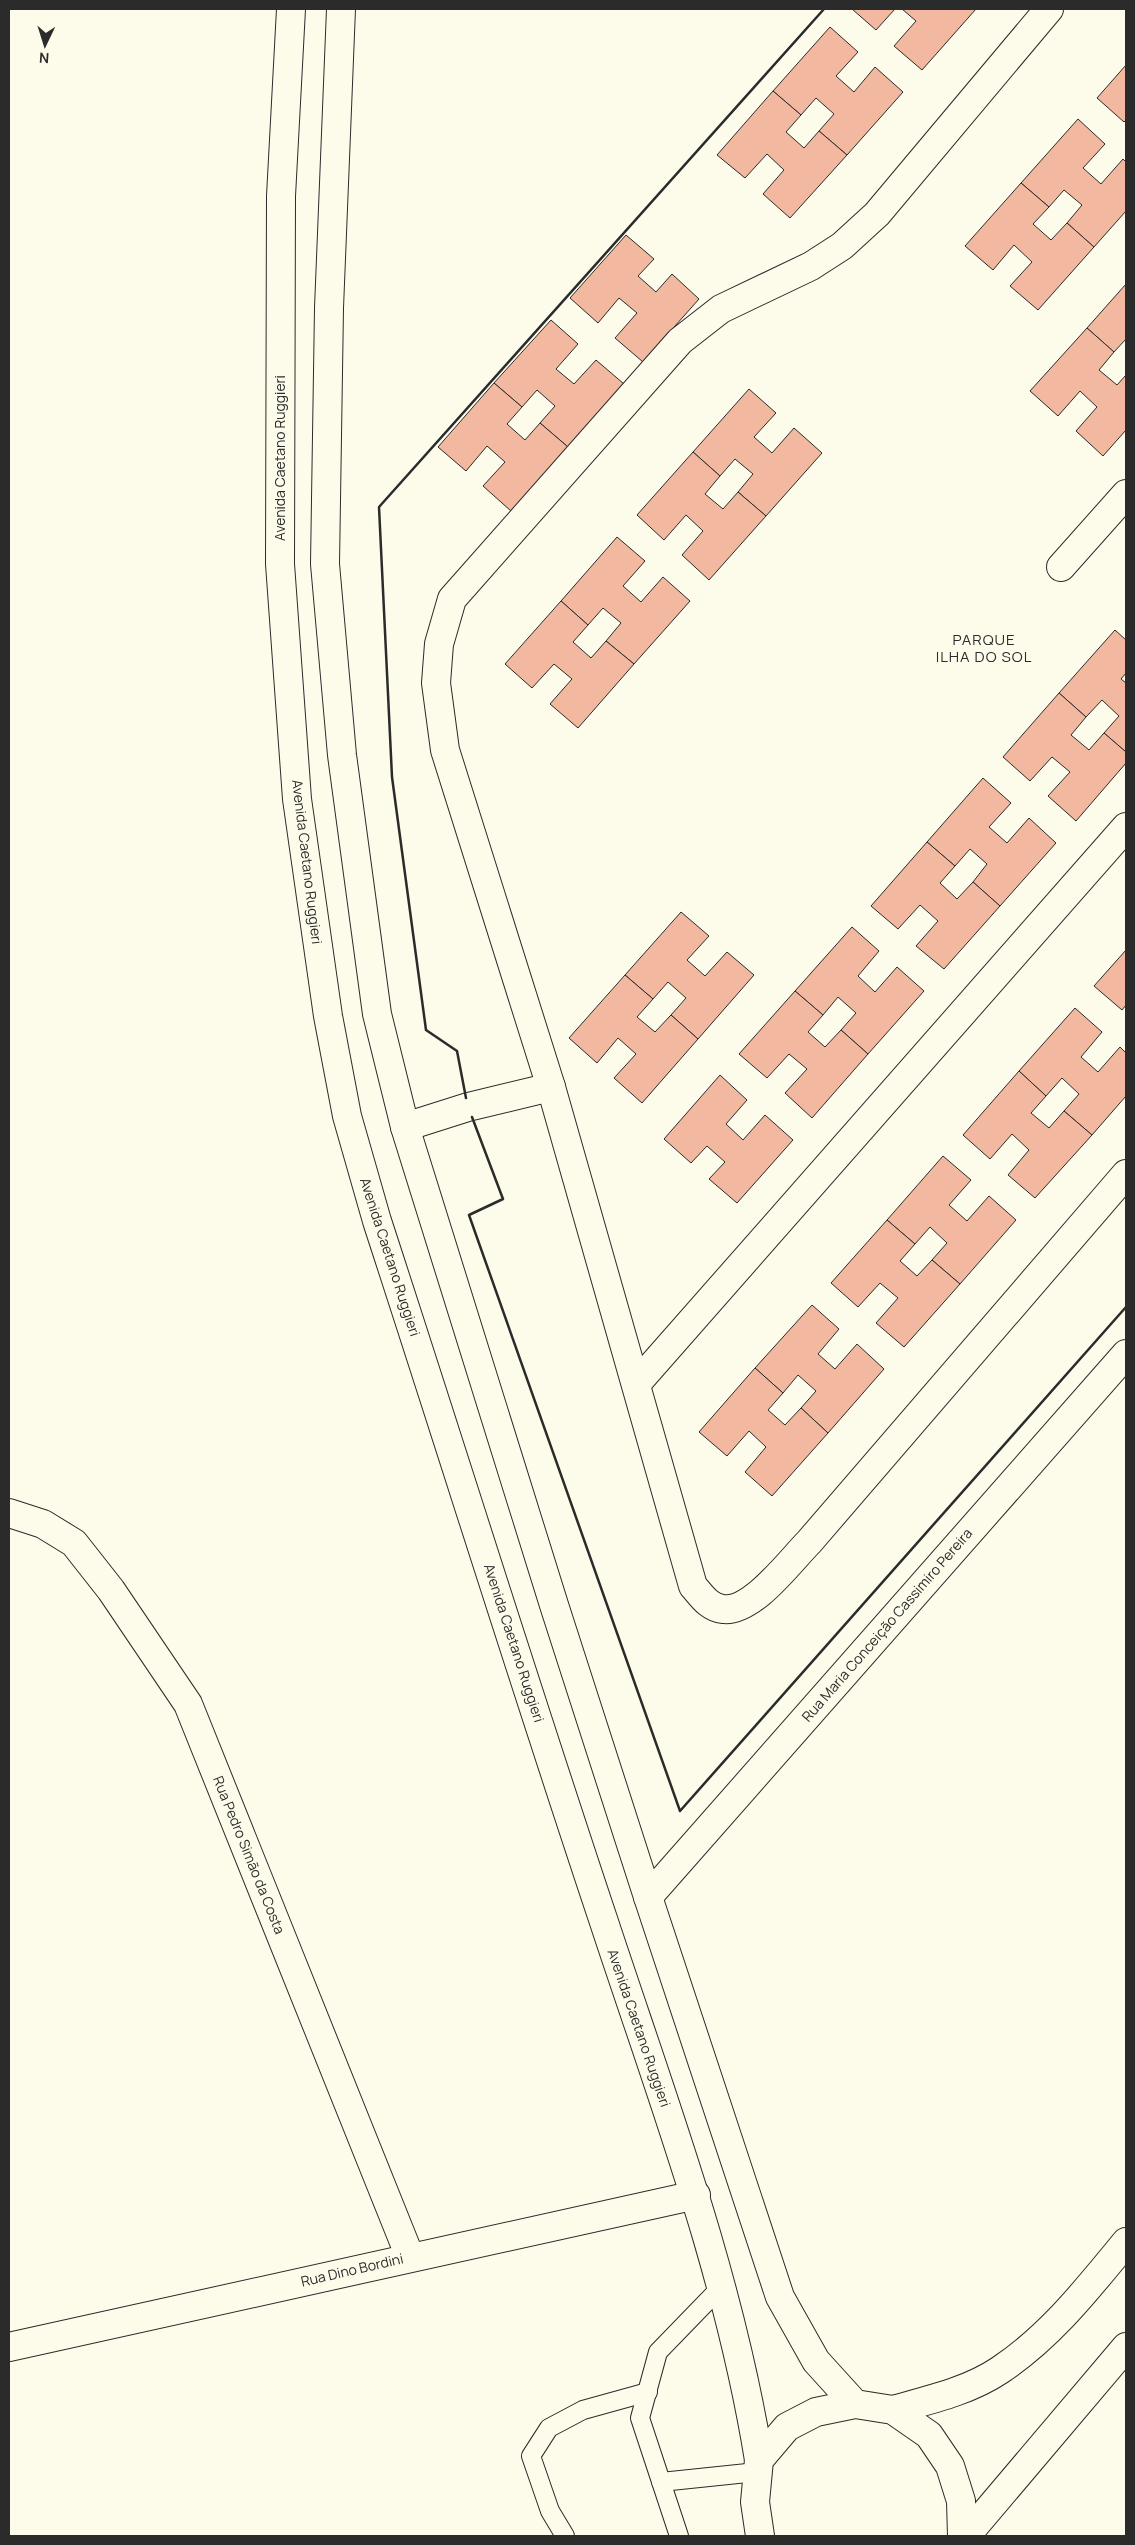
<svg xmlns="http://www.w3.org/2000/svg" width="1135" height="2545" viewBox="0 0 1135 2545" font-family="Manrope,sans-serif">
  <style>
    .building { fill: #f2b8a0; stroke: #2b2b2b }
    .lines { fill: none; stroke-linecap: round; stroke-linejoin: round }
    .lane-casing { stroke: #2b2b2b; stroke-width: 20 }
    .street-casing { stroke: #2b2b2b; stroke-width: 30 }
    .secondary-casing { stroke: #2b2b2b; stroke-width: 30 }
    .primary-casing { stroke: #2b2b2b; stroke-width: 30 }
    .lane { stroke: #fdfbea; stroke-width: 18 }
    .street { stroke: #fdfbea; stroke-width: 28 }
    .secondary { stroke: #fdfbea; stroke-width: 28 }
    .primary { stroke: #fdfbea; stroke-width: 28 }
    .wall { stroke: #2b2b2b; stroke-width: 2.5 }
    .labels { text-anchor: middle; stroke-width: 4; stroke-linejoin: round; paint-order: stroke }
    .street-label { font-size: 14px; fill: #2b2b2b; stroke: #fdfbea }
    .neighbourhood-label { font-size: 15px; letter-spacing: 1px; fill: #2b2b2b; stroke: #fdfbea }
  </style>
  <rect width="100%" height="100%" fill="#fdfbea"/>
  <g class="building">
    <polygon points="852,9 895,9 876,30"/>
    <polygon points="902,9 976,9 922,70 894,46 916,21"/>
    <polygon points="830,27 858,52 836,76 854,92 875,67 903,92 847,155 819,131 834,114 816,98 801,115 773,91"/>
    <polygon points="1126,65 1126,120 1124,122 1097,98"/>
    <polygon points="773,91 801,115 786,132 804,148 819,131 847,155 790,218 763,194 784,170 767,154 745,178 717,155"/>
    <polygon points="1078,119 1105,144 1083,168 1101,184 1123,159 1126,162 1126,211 1094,247 1067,223 1082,205 1064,190 1049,207 1021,183"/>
    <polygon points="1021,183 1049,207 1033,224 1051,240 1067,223 1094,247 1038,310 1010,286 1032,262 1014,245 993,270 965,246"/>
    <polygon points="626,235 654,259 638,276 656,292 672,274 699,299 643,362 615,338 637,313 619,298 598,323 570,298"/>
    <polygon points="1126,284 1126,339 1114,352 1087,328"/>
    <polygon points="551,320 578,344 556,369 574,384 596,360 624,384 568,447 540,423 555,406 537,390 522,407 494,383"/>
    <polygon points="1087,328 1114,352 1099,370 1117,385 1126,375 1126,430 1103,456 1076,431 1097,407 1080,391 1058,416 1030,391"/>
    <polygon points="494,383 522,407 507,424 525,440 540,423 568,447 511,511 483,486 505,462 487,446 466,471 438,447"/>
    <polygon points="749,389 776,413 754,437 772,453 794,428 822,453 766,516 738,492 753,474 735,459 720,476 693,452"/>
    <polygon points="693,452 720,476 705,494 723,509 738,492 766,516 709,580 682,555 703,531 686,515 664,540 637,515"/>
    <polygon points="617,537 645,561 623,586 641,602 663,577 690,601 634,664 606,641 621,623 603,608 588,625 561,601"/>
    <polygon points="561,601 588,625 573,642 591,658 606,641 634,664 578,728 550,704 572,679 554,664 532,688 505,664"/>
    <polygon points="1115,630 1126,640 1126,673 1121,679 1126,683 1126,752 1104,733 1119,716 1102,700 1086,717 1059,693"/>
    <polygon points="1059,693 1086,717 1071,735 1089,750 1104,733 1126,752 1126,763 1076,821 1048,796 1070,772 1052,757 1030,781 1003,757"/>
    <polygon points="983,778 1011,803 989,827 1007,843 1029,818 1056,843 1000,906 973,882 987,864 970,849 955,866 927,842"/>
    <polygon points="927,842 955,866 940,883 957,899 973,882 1000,906 944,969 916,946 938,921 920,905 898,929 871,906"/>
    <polygon points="681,912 709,936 687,960 705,976 727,952 754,975 698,1039 671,1015 686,998 668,982 653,999 625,975"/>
    <polygon points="852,927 879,951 858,976 875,992 897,967 924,991 868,1054 841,1030 856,1013 838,997 823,1015 795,991"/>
    <polygon points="1126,950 1126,1005 1122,1010 1094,986"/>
    <polygon points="625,975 653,999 637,1017 655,1032 671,1015 698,1039 642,1103 614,1078 636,1054 618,1038 597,1063 569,1038"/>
    <polygon points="795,991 823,1015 808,1032 825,1047 841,1030 868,1054 812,1118 785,1093 807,1069 789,1054 767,1078 739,1054"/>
    <polygon points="1075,1008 1102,1032 1081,1057 1098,1072 1120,1047 1126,1053 1126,1096 1092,1135 1064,1111 1079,1094 1062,1078 1046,1096 1019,1071"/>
    <polygon points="1019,1071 1046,1096 1031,1113 1049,1128 1064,1111 1092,1135 1035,1198 1008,1175 1029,1150 1012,1134 990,1159 963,1135"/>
    <polygon points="720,1075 747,1100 726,1124 743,1140 765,1115 793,1140 737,1203 709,1179 725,1162 707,1146 691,1163 664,1139"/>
    <polygon points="943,1156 971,1180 949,1205 967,1221 989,1196 1016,1220 960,1284 932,1260 947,1243 930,1227 915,1244 887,1220"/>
    <polygon points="887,1220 915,1244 900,1261 917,1276 932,1260 960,1284 904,1347 876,1323 898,1298 880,1283 858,1307 831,1283"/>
    <polygon points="812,1305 839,1329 818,1354 835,1369 857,1344 884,1369 828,1433 801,1408 816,1391 798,1375 783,1393 755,1368"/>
    <polygon points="755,1368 783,1393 768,1410 785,1425 801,1408 828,1433 772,1496 745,1472 766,1447 749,1431 727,1456 699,1432"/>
  </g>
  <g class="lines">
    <defs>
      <g id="lane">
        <polyline points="661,2482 757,2472"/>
        <polyline points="565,2536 550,2511 531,2456 549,2428 583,2410 648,2392"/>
        <polyline points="679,2536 640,2418 658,2352 721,2287"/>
      </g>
      <g id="street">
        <path d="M 1049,9 L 877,214 L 842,246 L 811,266 L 721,309 L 680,341 L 452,599 L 439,644 L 436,683 L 445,750 L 551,1087 L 693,1586 C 701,1595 709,1608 723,1609 C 752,1613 790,1561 809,1542 L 1126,1174"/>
        <polyline points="1061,567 1126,494"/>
        <polyline points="405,1127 468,1107 551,1087"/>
        <polyline points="637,1383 1126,827"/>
        <polyline points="9,1513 43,1524 74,1543 111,1590 188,1704 410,2257"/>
        <polyline points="648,1897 1126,1354"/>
        <polyline points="9,2347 696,2195"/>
      </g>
      <g id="secondary">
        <path d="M 893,2410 C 929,2400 969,2391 1000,2370 C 1051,2336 1088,2288 1126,2242"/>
        <polyline points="966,2536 1126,2347"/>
      </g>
      <g id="primary">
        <path d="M 291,9 L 281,196 L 280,564 L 297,799 L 328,1016 L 347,1116 L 377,1221 C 453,1454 526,1689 604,1922 C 663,2101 729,2274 759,2460"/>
        <polyline points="341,9 329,308 325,564 342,755 377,1014 405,1127 554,1605 648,1897 780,2297 816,2361 855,2404"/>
        <polyline points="760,2536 755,2502 759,2460 787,2427 816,2412 855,2404 893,2410 929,2435 950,2466 961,2501 962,2536"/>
      </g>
    </defs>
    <use href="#lane" class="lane-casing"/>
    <use href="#street" class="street-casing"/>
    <use href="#secondary" class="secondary-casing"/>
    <use href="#primary" class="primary-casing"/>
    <use href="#lane" class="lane"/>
    <use href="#street" class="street"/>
    <use href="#secondary" class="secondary"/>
    <use href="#primary" class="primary"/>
    <g class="wall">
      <polyline points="466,1098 457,1051 426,1030 392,777 379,507 824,9"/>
      <polyline points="472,1117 503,1199 469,1215 680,1811 1126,1307"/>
    </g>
  </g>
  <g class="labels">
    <g class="street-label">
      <text transform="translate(280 458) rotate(-90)" y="5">Avenida Caetano Ruggieri</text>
      <text transform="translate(307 862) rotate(83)" y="5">Avenida Caetano Ruggieri</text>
      <text transform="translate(390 1257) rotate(72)" y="5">Avenida Caetano Ruggieri</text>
      <text transform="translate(887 1625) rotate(-49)" y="5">Rua Maria Conceição Cassimiro Pereira</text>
      <text transform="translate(514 1643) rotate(72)" y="5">Avenida Caetano Ruggieri</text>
      <text transform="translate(249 1855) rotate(68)" y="5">Rua Pedro Simão da Costa</text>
      <text transform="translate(639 2028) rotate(71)" y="5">Avenida Caetano Ruggieri</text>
      <text transform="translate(352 2270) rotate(-13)" y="5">Rua Dino Bordini</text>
    </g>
    <g class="neighbourhood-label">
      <text x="984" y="645">PARQUE<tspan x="984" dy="17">ILHA DO SOL</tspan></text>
    </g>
  </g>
  <rect width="1135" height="2545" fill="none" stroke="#2b2b2b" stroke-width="20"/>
  <g transform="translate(45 45) rotate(184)" stroke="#fdfbea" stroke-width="4" paint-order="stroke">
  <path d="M0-4L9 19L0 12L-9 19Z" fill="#2b2b2b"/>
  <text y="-8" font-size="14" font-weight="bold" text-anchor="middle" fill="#2b2b2b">N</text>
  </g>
</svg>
